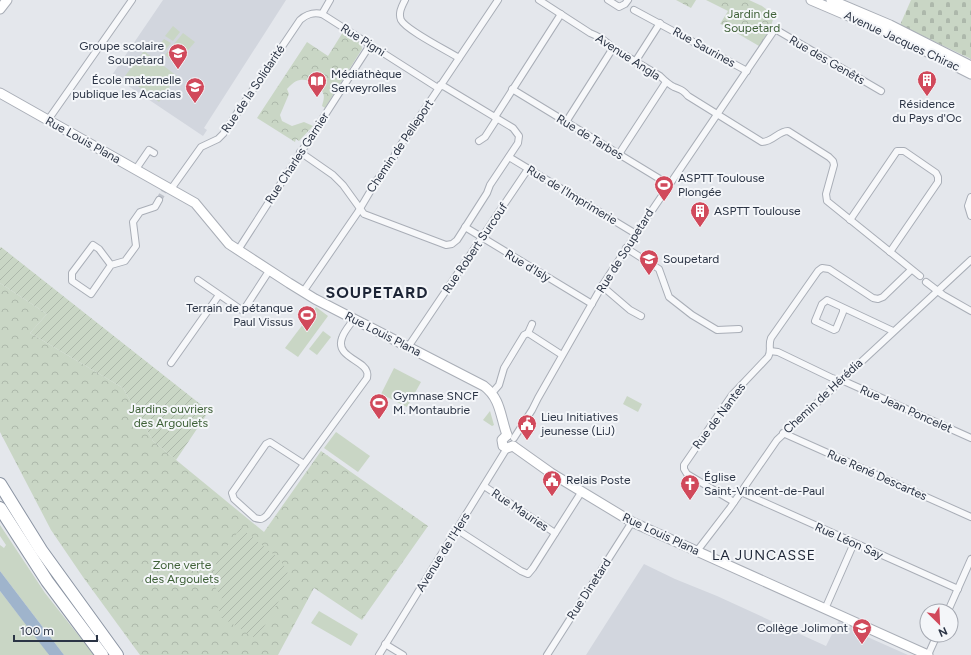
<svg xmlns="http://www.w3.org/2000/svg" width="971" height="655" viewBox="0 0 971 655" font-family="Figtree,sans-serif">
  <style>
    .built { fill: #d2d6de }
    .grass { fill: #c9d6c5 }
    .cemetery { fill: url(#cemetery-stones) }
    .park { fill: url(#park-crowns) }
    .garden { fill: url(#garden-furrows) }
    .water { fill: #9fb4cc }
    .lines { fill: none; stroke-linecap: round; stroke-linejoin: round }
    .street-tunnel { stroke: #bfc3cb; stroke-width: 6; stroke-dasharray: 6 3; stroke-linecap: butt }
    .street-casing { stroke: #a9aeb7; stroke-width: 8 }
    .secondary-casing { stroke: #a9aeb7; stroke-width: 11 }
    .highway-casing { stroke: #8b94a3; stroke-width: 14 }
    .street { stroke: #f7f8fa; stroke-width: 6 }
    .secondary { stroke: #fff; stroke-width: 9 }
    .highway { stroke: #fff; stroke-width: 12 }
    .labels { text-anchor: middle; stroke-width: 4; stroke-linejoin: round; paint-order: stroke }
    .park-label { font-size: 12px; fill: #3f6138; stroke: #f4f6f9 }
    .street-label { font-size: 12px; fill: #2b3445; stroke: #f4f6f9 }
    .poi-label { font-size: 12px; fill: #2b3445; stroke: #f4f6f9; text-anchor: start }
    .quarter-label { font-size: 14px; letter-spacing: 1px; fill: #1d2536; stroke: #f4f6f9 }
    .district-label { font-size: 16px; font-weight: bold; letter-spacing: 1px; fill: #1d2536; stroke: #f4f6f9 }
  </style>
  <defs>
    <pattern id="cemetery-stones" width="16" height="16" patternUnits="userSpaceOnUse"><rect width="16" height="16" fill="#c9d6c5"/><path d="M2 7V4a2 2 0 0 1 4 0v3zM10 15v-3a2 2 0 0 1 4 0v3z" fill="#adb8ab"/></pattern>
    <pattern id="park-crowns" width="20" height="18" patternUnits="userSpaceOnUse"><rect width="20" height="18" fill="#c9d6c5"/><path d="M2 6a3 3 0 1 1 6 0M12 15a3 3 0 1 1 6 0" fill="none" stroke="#adb8ab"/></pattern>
    <pattern id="garden-furrows" width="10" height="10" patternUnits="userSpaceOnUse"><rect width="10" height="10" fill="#c9d6c5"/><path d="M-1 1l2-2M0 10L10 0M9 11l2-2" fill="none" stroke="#adb8ab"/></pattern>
  </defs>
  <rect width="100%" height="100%" fill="#e4e7ec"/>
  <g class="built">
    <polygon points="163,0 286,0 204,128 207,130 203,136 112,75"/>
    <polygon points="644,564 675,579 717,596 826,646 839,620 857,628 863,635 908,655 586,655"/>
  </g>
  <g class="grass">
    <polygon points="173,26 180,32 173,41 165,36"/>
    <polygon points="183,33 195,42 176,64 165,55"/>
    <polygon points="164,39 171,43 164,52 157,47"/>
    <polygon points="144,51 177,76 159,102 125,76"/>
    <polygon points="316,307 328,316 298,357 285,348"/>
    <polygon points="323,331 331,337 317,355 309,349"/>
    <polygon points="394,368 421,382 407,407 381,394"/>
    <polygon points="627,396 642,404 638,412 623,404"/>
    <polygon points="490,411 494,425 492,426 483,420"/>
    <polygon points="336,432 370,456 358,472 324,448"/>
    <polygon points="0,525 45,593 94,655 64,655 0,571 0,545 4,548 6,545 0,536"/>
    <polygon points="0,591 45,649 49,655 0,655"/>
    <polygon points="319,611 358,634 351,646 311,623"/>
  </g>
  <polygon class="cemetery" points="911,0 971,0 971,59 900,25"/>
  <g class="park">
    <polygon points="676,0 696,0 691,8"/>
    <path d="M 706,0 L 749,0 L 762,6 L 774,15 C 772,27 766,36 759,46 L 723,25 L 720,24 L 728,11 Z"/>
    <path d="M 343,32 C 351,37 362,40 362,49 L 325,108 L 322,106 C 323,102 325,97 323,93 C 321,85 307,78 300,80 C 294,81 291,85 287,89 L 289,94 L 280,115 L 282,121 L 292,126 L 304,122 L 313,126 L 299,141 L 296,139 L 295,142 L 257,118 L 307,42 L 328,56 Z"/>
    <polygon points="0,283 47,314 30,333 123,388 153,441 264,532 321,451 428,526 362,620 314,588 278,655 140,655 83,577 51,530 0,432"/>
  </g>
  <g class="garden">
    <polygon points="1,247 209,411 176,460 153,441 123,388 30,333 47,314 0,283 0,248"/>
    <polygon points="241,528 277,557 286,568 290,581 257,639 221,617 222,615 221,612 217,609 222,598 212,582 217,559"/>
  </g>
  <polygon class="water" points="0,571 64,655 49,655 0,591"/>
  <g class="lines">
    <polyline class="street-tunnel" points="159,200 164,191"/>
    <defs>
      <g id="street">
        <path d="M 405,0 C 402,6 398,13 401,20 C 406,30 448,51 459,58"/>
        <path d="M 539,0 L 590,33 C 598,36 606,41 613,48 L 660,76 C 664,80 668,84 674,87 C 681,90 683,90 688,96 L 762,142 C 773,142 778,131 788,131 L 829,157 L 833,161 L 834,165 L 826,194 L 827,201 L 920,276"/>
        <polyline points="608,0 619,7 625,4 628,0"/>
        <polyline points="634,10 747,71"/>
        <polyline points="322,14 330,0"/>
        <polyline points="635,62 660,23"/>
        <polyline points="512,89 668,184"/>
        <polyline points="48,120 132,0"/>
        <polyline points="566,122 613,48"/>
        <polyline points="479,141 485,137 496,120 495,117 561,14"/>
        <polyline points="300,152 333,175 343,185 364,214 446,245 452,244 457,240 487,193 490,185 518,143 519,136 513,128 445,87 440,85"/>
        <polyline points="619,154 666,82"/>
        <polyline points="509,157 636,234"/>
        <polyline points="136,169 149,150 154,153"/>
        <path d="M 171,189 L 201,147 L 218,139 L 223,134 L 300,20 C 307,14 313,12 322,14 L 438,88"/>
        <polyline points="971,197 968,206 971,216"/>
        <polyline points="850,220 897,151 904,151 936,173 938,177 938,182 890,252"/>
        <polyline points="465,227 592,304"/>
        <polyline points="626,248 659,269 669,297 692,315 717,330 739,329"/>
        <polyline points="238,250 370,45"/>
        <polyline points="111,265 99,249 93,245 72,273 72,281 91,294 111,265 125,261 136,246 133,222 140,212 155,207 159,200"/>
        <polyline points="198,280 243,311 269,271"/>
        <polyline points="926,282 943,295 971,311"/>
        <polyline points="602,286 630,310 641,316"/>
        <polyline points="303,292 358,212 377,180 393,159 396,152 498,0"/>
        <polyline points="843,308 843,312 836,329 834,330 815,321 822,304 827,300 893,331"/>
        <polyline points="528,333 562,355"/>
        <polyline points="408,347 528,169"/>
        <polyline points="770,351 778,352 832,378 846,382 971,438"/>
        <polyline points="171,363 219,295"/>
        <polyline points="492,393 499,385 504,368 524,335 528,333 532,324"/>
        <polyline points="783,433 971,517"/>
        <polyline points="514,438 532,410 538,398 602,286 636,234 775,29 881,91"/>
        <path d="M 304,464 L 270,442 L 266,444 L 232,493 L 234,499 L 255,518 C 261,520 263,519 267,515 L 367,378 C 367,377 368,373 367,372 C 364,360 335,357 342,338 C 344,331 350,325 354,319"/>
        <polyline points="484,486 555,533"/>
        <polyline points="741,492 958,589"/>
        <path d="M 734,502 L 687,474 L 684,469 L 684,465 L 732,395 L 768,357 C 772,351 768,345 771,338 L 818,271 L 822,268 L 829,269 L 873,298 L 878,299 L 883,297 L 911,270"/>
        <polyline points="456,529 521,571 528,574 533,568 582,491"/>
        <polyline points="697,551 730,508 777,440 971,260"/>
        <polyline points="825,609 854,543"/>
        <polyline points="948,611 971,559"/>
        <polyline points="385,644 403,655"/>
        <polyline points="379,655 507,448"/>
        <polyline points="547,655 632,522"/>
        <polyline points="928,655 937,635"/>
      </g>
      <g id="secondary">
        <polyline points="811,0 900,38 971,74"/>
        <polyline points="831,0 890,25 971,66"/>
        <polyline points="0,9 7,0"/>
        <path d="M 0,93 L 195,203 L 229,244 L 289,283 L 315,299 L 484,386 C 501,399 500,416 507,435"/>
        <polyline points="507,435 502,440 503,446 507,448 513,446"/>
        <polyline points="513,446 551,473 632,522 928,655"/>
      </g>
      <g id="highway">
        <polyline points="0,484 41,550 117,655"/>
        <polyline points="0,508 47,581 102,655"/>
      </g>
    </defs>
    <use href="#street" class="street-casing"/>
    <use href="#secondary" class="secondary-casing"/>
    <use href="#highway" class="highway-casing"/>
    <use href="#street" class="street"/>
    <use href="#secondary" class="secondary"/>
    <use href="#highway" class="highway"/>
  </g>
  <defs>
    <symbol id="school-pin" viewBox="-11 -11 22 30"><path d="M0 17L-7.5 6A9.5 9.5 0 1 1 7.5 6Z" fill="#d1495b" stroke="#f4f6f9"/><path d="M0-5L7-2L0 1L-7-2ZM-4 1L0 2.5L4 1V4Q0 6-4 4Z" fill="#fff"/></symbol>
    <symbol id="building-pin" viewBox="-11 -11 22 30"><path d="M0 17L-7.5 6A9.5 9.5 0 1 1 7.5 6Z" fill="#d1495b" stroke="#f4f6f9"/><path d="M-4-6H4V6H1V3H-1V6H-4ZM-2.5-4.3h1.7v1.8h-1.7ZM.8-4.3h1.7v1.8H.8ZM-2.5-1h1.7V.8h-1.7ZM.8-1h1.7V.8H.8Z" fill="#fff"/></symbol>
    <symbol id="library-pin" viewBox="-11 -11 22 30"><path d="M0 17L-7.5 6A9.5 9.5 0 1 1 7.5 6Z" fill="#d1495b" stroke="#f4f6f9"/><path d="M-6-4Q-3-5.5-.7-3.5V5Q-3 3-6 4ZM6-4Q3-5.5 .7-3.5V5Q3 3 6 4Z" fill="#fff"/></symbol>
    <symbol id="stadium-pin" viewBox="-11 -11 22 30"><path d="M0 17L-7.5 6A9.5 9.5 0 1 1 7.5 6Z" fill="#d1495b" stroke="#f4f6f9"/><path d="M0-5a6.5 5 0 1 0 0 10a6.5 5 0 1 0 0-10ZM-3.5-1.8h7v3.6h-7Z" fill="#fff"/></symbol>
    <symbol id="civic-pin" viewBox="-11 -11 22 30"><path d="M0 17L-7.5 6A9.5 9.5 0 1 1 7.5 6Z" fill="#d1495b" stroke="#f4f6f9"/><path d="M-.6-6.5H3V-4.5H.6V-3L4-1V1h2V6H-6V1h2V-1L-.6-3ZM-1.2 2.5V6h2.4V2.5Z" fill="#fff"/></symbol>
    <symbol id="church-pin" viewBox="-11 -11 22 30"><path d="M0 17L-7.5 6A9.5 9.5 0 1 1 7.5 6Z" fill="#d1495b" stroke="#f4f6f9"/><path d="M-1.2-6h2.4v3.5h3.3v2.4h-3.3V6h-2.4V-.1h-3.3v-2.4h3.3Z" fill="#fff"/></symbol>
  </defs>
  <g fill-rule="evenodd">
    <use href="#school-pin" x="167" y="42" width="22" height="30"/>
    <use href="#building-pin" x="916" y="69" width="22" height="30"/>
    <use href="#library-pin" x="306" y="70" width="22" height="30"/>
    <use href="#school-pin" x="184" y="76" width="22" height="30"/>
    <use href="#stadium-pin" x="653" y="174" width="22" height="30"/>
    <use href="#building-pin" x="689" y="200" width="22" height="30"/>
    <use href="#school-pin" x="638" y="248" width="22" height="30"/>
    <use href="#stadium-pin" x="296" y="304" width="22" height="30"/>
    <use href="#stadium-pin" x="368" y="392" width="22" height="30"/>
    <use href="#civic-pin" x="516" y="413" width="22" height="30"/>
    <use href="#civic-pin" x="541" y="469" width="22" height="30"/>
    <use href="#church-pin" x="679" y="473" width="22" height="30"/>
    <use href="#school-pin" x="851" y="617" width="22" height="30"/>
  </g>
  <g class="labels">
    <g class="park-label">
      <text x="752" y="18">Jardin de<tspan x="752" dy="14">Soupetard</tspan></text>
      <text x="171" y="413">Jardins ouvriers<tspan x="171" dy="14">des Argoulets</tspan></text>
      <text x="182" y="569">Zone verte<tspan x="182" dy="14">des Argoulets</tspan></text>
    </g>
    <g class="street-label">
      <text transform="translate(363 40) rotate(32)" y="4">Rue Pigni</text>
      <text transform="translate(902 41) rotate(25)" y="4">Avenue Jacques Chirac</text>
      <text transform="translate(704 47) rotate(29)" y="4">Rue Saurines</text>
      <text transform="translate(628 57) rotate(33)" y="4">Avenue Angla</text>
      <text transform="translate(827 60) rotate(30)" y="4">Rue des Genêts</text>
      <text transform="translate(253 89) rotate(-56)" y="4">Rue de la Solidarité</text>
      <text transform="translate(590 137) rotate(31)" y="4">Rue de Tarbes</text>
      <text transform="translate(83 140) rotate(29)" y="4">Rue Louis Plana</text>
      <text transform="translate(400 146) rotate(-56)" y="4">Chemin de Pelleport</text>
      <text transform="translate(297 158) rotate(-57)" y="4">Rue Charles Garnier</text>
      <text transform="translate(572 195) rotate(31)" y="4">Rue de l'Imprimerie</text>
      <text transform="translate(475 248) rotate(-56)" y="4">Rue Robert Surcouf</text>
      <text transform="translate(625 251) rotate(-58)" y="4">Rue de Soupetard</text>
      <text transform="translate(528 266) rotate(31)" y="4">Rue d'Isly</text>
      <text transform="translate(383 334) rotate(27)" y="4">Rue Louis Plana</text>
      <text transform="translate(823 396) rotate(-43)" y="4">Chemin de Hérédia</text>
      <text transform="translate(906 409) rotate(24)" y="4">Rue Jean Poncelet</text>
      <text transform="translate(719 416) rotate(-53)" y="4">Rue de Nantes</text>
      <text transform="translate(877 475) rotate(24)" y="4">Rue René Descartes</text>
      <text transform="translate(520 510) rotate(34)" y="4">Rue Mauries</text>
      <text transform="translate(661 534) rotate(25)" y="4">Rue Louis Plana</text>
      <text transform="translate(849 541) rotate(24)" y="4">Rue Léon Say</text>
      <text transform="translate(443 552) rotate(-58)" y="4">Avenue de l'Hers</text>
      <text transform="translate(589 589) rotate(-57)" y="4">Rue Dinetard</text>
    </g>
    <g class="poi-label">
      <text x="164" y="50" text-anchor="end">Groupe scolaire<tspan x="164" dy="14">Soupetard</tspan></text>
      <text x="331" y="78">Médiathèque<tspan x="331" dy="14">Serveyrolles</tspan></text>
      <text x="181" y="84" text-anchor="end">École maternelle<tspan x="181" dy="14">publique les Acacias</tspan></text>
      <text x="927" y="108" text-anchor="middle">Résidence<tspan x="927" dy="14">du Pays d'Oc</tspan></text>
      <text x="678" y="182">ASPTT Toulouse<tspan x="678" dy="14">Plongée</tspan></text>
      <text x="714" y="215">ASPTT Toulouse</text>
      <text x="663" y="263">Soupetard</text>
      <text x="293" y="312" text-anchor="end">Terrain de pétanque<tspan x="293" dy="14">Paul Vissus</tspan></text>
      <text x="393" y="400">Gymnase SNCF<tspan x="393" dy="14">M. Montaubrie</tspan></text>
      <text x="541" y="421">Lieu Initiatives<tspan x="541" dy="14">jeunesse (LiJ)</tspan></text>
      <text x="704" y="481">Église<tspan x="704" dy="14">Saint-Vincent-de-Paul</tspan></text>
      <text x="566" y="484">Relais Poste</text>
      <text x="848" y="632" text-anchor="end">Collège Jolimont</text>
    </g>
    <g class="quarter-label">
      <text x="764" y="560">LA JUNCASSE</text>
    </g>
    <g class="district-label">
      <text x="377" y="298">SOUPETARD</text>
    </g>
  </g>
  <g transform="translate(939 623) rotate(156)"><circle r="19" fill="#f4f6f9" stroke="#a4a8b1"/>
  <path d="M0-3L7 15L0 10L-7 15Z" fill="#d1495b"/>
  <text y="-6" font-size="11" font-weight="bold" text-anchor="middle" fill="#2b3445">N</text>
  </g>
  <path d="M14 635v6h83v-6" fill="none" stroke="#2b3445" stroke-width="2"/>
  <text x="20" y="635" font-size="12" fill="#2b3445" stroke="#f4f6f9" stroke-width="3" paint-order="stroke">100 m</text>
</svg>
